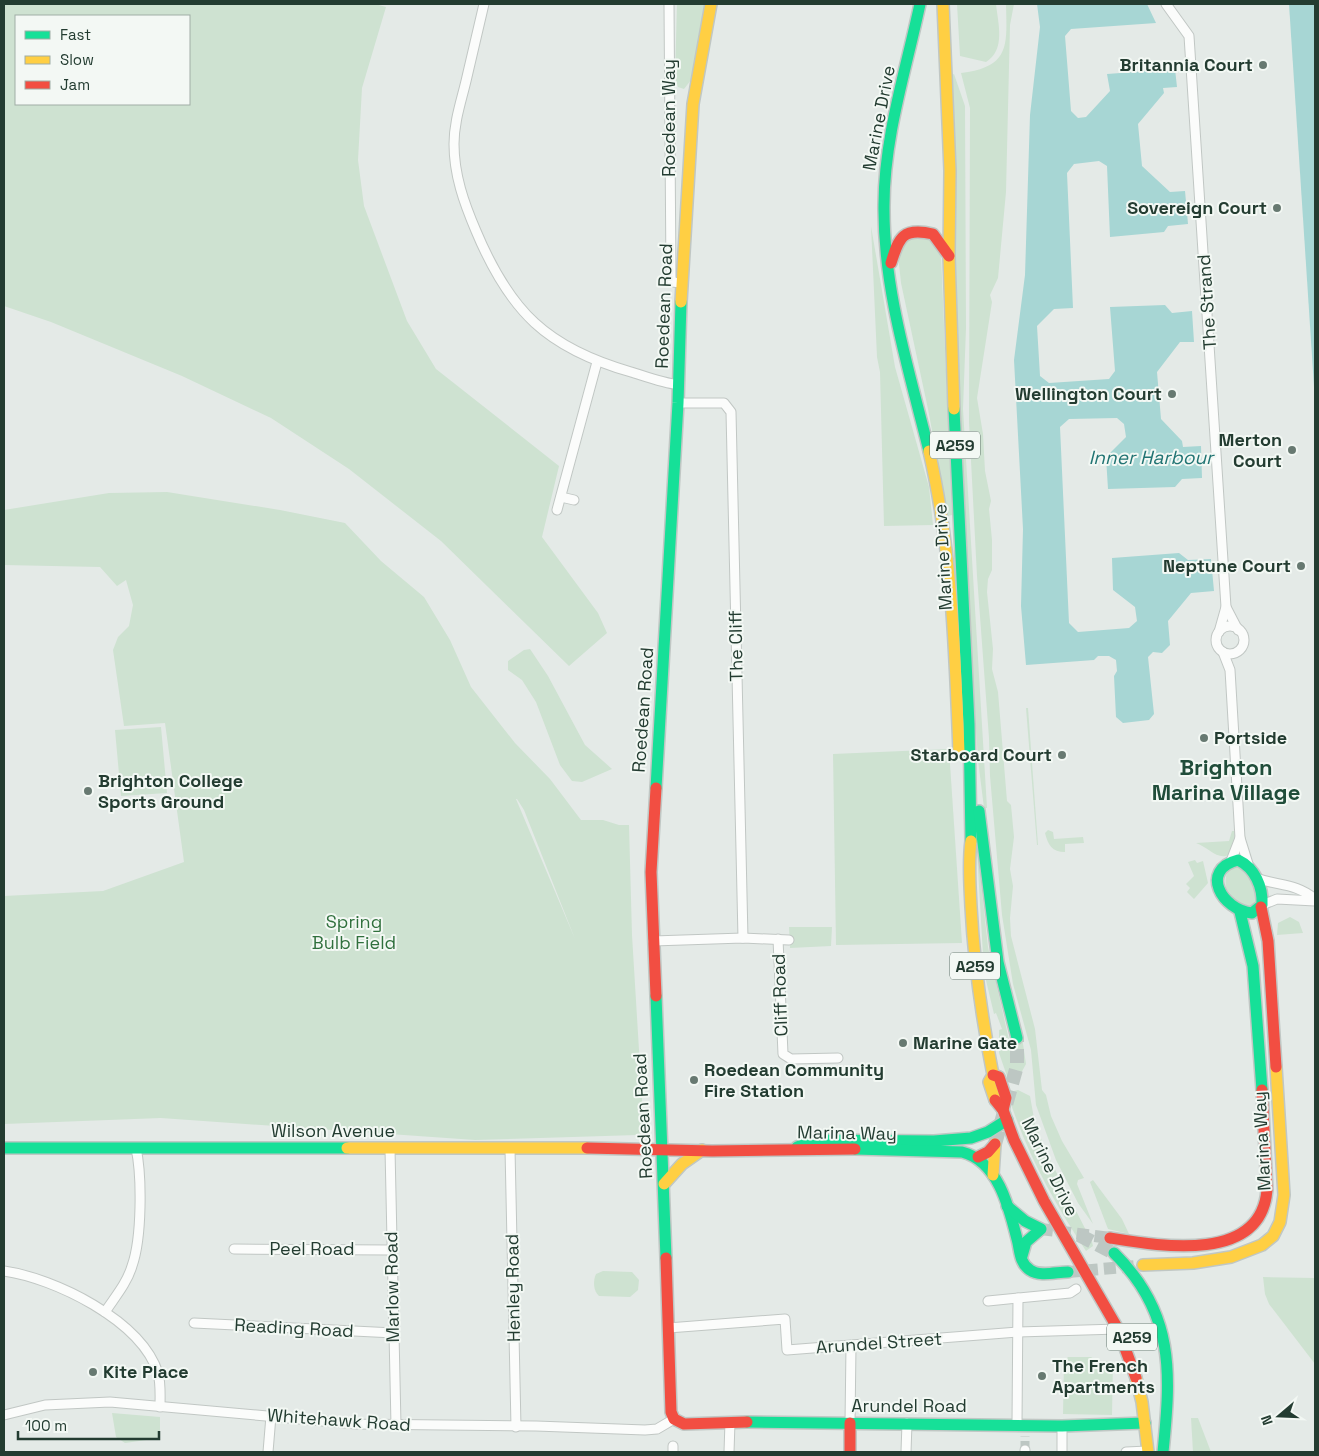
<svg xmlns="http://www.w3.org/2000/svg" width="1319" height="1456" viewBox="0 0 1319 1456" font-family="'Space Grotesk',sans-serif">
  <style>
    .green { fill: #cee2d1; fill-rule: evenodd }
    .water { fill: #a7d6d4 }
    .lines { fill: none; stroke-linecap: round; stroke-linejoin: round }
    .street-tunnel { stroke: #bdc7c3; stroke-width: 9; stroke-dasharray: 9 4.5; stroke-linecap: butt }
    .secondary-tunnel { stroke: #bdc7c3; stroke-width: 12; stroke-dasharray: 12 6; stroke-linecap: butt }
    .primary-tunnel { stroke: #bdc7c3; stroke-width: 14; stroke-dasharray: 14 7; stroke-linecap: butt }
    .street-casing { stroke: #c1c7c4; stroke-width: 11 }
    .fast-casing { stroke: #c0c7c4; stroke-width: 14 }
    .slow-casing { stroke: #c0c7c4; stroke-width: 14 }
    .jam-casing { stroke: #c0c7c4; stroke-width: 14 }
    .street { stroke: #fbfcfb; stroke-width: 9 }
    .fast { stroke: #16e098; stroke-width: 11 }
    .slow { stroke: #ffcf43; stroke-width: 11 }
    .jam { stroke: #f24e42; stroke-width: 11 }
    .poi-dot { fill: #677971; stroke: #f3f8f4; stroke-width: 2 }
    .labels { text-anchor: middle; stroke-width: 4; stroke-linejoin: round; paint-order: stroke }
    .shield { fill: #f3f8f4; stroke: #61746c; stroke-width: 1 }
    .shield-label { font-size: 16px; font-weight: bold; fill: #233c31 }
    .poi-label { font-size: 18px; font-weight: bold; fill: #233c31; stroke: #f3f8f4; text-anchor: end }
    .street-label { font-size: 18px; fill: #233c31; stroke: #f3f8f4 }
    .park-label { font-size: 18px; fill: #30703d; stroke: #f3f8f4 }
    .water-label { font-size: 19px; font-style: italic; fill: #217473; stroke: #f3f8f4 }
    .district-label { font-size: 22px; font-weight: bold; fill: #204d3a; stroke: #f3f8f4 }
  </style>
  <rect width="100%" height="100%" fill="#e4eae7"/>
  <g class="green">
    <path d="M 4,4 L 375,4 L 386,7 L 362,88 L 358,160 L 364,206 L 407,321 L 436,369 L 559,466 L 542,537 L 598,613 L 607,633 L 569,666 L 441,541 L 349,469 L 271,418 L 182,376 L 51,322 L 4,306 ZM 16,16 L 189,16 L 189,104 L 16,104 Z"/>
    <polygon points="677,4 707,4 691,80 684,89 678,87 675,77"/>
    <path d="M 957,4 L 996,4 C 998,23 1006,50 986,62 L 960,56 Z"/>
    <path d="M 1006,4 L 1014,4 L 1010,25 L 1006,192 L 998,278 L 990,295 L 992,302 L 977,398 L 983,434 L 985,471 L 991,501 L 989,509 L 992,540 L 992,570 L 988,579 L 987,592 L 993,649 L 992,669 L 998,692 L 1007,801 L 1011,805 L 1014,837 L 1010,869 L 1013,886 L 1010,918 L 1011,936 L 1035,1029 L 1042,1090 L 1046,1095 L 1051,1116 L 1062,1141 L 1084,1178 L 1078,1180 L 1077,1184 L 1093,1224 L 1078,1203 L 1056,1160 L 1036,1105 L 1031,1050 L 1013,984 L 1002,915 L 990,776 L 989,738 L 977,576 L 969,422 L 970,108 L 961,73 C 1010,67 1007,46 1006,4 Z"/>
    <polygon points="954,74 965,106 966,328 963,409 987,808 984,808 978,760 957,426 952,75"/>
    <polygon points="871,226 895,367 929,487 933,525 884,526 880,372 877,357"/>
    <polygon points="911,237 930,238 941,254 952,515 948,516 928,409 901,283 898,255 901,245"/>
    <path d="M 167,492 L 280,510 L 345,523 L 381,561 L 424,597 L 450,640 L 471,687 L 515,743 L 550,779 L 581,820 L 603,820 L 619,825 L 629,825 L 632,935 L 644,1132 L 637,1135 L 475,1140 L 161,1118 L 4,1124 L 4,896 L 103,891 L 184,862 L 165,723 L 124,726 L 113,650 L 118,637 L 129,626 L 133,605 L 126,580 L 117,586 L 100,567 L 4,565 L 4,510 L 109,493 ZM 517,799 L 524,810 L 575,939 L 516,799 Z"/>
    <polygon points="530,649 548,676 585,745 612,769 582,782 572,781 560,765 536,702 522,680 508,670 508,661 524,650"/>
    <polygon points="1026,708 1028,708 1038,845 1037,845"/>
    <polygon points="161,727 167,793 121,796 115,730"/>
    <polygon points="949,749 962,943 836,945 833,754"/>
    <path d="M 1048,830 L 1053,832 L 1054,839 L 1083,837 L 1084,843 L 1065,844 L 1065,852 C 1052,852 1048,845 1045,833 Z"/>
    <path d="M 1232,831 L 1235,831 L 1234,844 L 1230,854 C 1219,862 1208,847 1196,843 L 1229,841 Z"/>
    <polygon points="976,835 988,947 1009,1040 1022,1037 1026,1064 1020,1075 1009,1082 999,1053 999,1030 1002,1029 996,1013 994,1014 984,972"/>
    <polygon points="1195,860 1197,863 1203,861 1208,883 1194,899 1187,892 1190,888 1186,884 1194,876 1188,862"/>
    <path d="M 1235,867 C 1253,868 1255,888 1256,902 C 1245,913 1233,898 1226,888 C 1225,879 1225,869 1235,867 Z"/>
    <polygon points="1290,917 1299,922 1303,933 1277,935 1278,923"/>
    <polygon points="789,927 832,927 831,946 790,948"/>
    <path d="M 1018,1090 L 1030,1096 L 1035,1124 L 1047,1153 L 1044,1155 L 1046,1159 L 1049,1158 L 1092,1242 L 1093,1246 L 1086,1251 C 1053,1201 1026,1152 1008,1095 L 1010,1092 Z"/>
    <polygon points="1093,1180 1122,1219 1129,1234 1108,1229 1090,1182"/>
    <path d="M 603,1271 L 632,1272 L 639,1280 L 638,1290 L 630,1297 L 599,1296 C 593,1291 593,1280 596,1274 Z"/>
    <polygon points="1263,1277 1315,1278 1315,1364 1269,1304 1265,1294"/>
    <polygon points="1068,1357 1091,1357 1096,1361 1113,1361 1112,1415 1063,1414 1064,1361"/>
    <polygon points="112,1413 160,1417 160,1438 125,1443 116,1437"/>
    <polygon points="1191,1418 1198,1418 1211,1452 1193,1452"/>
  </g>
  <g class="water">
    <polygon points="1037,4 1147,4 1156,23 1071,29 1065,36 1071,111 1078,118 1086,117 1110,91 1107,74 1175,69 1177,87 1163,88 1164,93 1138,124 1142,166 1170,192 1185,191 1188,224 1168,226 1164,232 1110,237 1107,166 1099,161 1074,164 1067,173 1073,308 1054,309 1037,326 1040,376 1049,383 1109,379 1115,371 1110,307 1165,305 1172,313 1192,311 1194,342 1180,342 1157,372 1161,419 1182,441 1183,447 1201,446 1202,478 1182,479 1175,487 1108,489 1106,457 1126,437 1124,424 1117,418 1069,419 1060,427 1069,623 1078,632 1129,628 1137,621 1135,607 1113,590 1112,558 1179,553 1188,560 1211,559 1214,591 1191,593 1168,621 1170,645 1162,653 1153,652 1148,657 1154,714 1149,720 1123,723 1116,717 1114,676 1117,671 1116,660 1109,656 1098,656 1094,660 1026,665 1021,606 1023,529 1014,360 1025,275 1030,115 1040,27"/>
    <polygon points="1289,4 1315,4 1315,402"/>
  </g>
  <g class="lines">
    <polyline class="street-tunnel" points="1025,1450 1025,1436"/>
    <g class="secondary-tunnel">
      <polyline points="1041,1229 1110,1238"/>
      <polyline points="1068,1272 1136,1266"/>
    </g>
    <g class="primary-tunnel">
      <polyline points="995,1144 1017,1066 1017,1038"/>
      <polyline points="1079,1235 1114,1253"/>
    </g>
    <defs>
      <g id="street">
        <path d="M 484,4 C 478,29 472,55 466,81 C 461,102 454,122 454,144 C 454,175 464,203 476,231 C 510,312 547,348 631,372 C 647,377 663,383 679,385"/>
        <polyline points="669,4 671,277 672,282 681,283"/>
        <polyline points="1166,4 1189,36 1226,607 1219,632"/>
        <polyline points="678,403 724,403 731,412 743,938"/>
        <polyline points="561,497 574,500"/>
        <polyline points="557,510 597,362"/>
        <polyline points="1226,607 1238,630"/>
        <circle cx="1230" cy="640" r="14"/>
        <polyline points="1223,652 1230,670 1240,838 1249,867"/>
        <polyline points="1231,861 1240,838"/>
        <path d="M 1256,878 C 1278,886 1296,883 1315,899"/>
        <polyline points="1262,905 1277,899 1315,901"/>
        <polyline points="778,939 783,1054 791,1059 838,1058"/>
        <polyline points="653,941 743,938 789,940"/>
        <polyline points="390,1149 396,1425"/>
        <polyline points="510,1149 516,1427"/>
        <polyline points="234,1249 391,1250"/>
        <path d="M 4,1271 C 54,1278 141,1320 158,1373 C 161,1384 160,1396 160,1407"/>
        <polyline points="988,1301 1070,1293 1076,1289"/>
        <path d="M 105,1312 C 115,1297 127,1283 132,1266 C 142,1238 142,1176 136,1148"/>
        <polyline points="194,1323 394,1333"/>
        <polyline points="668,1328 785,1319 787,1350 1018,1332 1118,1329"/>
        <polyline points="4,1415 45,1405 110,1402 356,1424 536,1426 645,1430 657,1429 674,1419"/>
        <polyline points="850,1423 851,1346"/>
        <polyline points="1017,1423 1018,1298"/>
        <polyline points="268,1452 271,1416"/>
        <polyline points="673,1452 673,1446"/>
        <polyline points="729,1452 730,1422"/>
        <polyline points="906,1452 907,1423"/>
        <polyline points="1025,1452 1025,1450"/>
        <polyline points="1062,1452 1062,1426"/>
        <polyline points="1126,1452 1148,1451"/>
      </g>
      <g id="fast">
        <path d="M 920,4 C 906,70 884,137 884,205 C 883,289 909,370 929,451"/>
        <polyline points="954,409 969,724 971,841"/>
        <polyline points="656,788 678,403 681,302"/>
        <polyline points="979,811 998,962 1017,1038"/>
        <path d="M 1238,860 C 1255,868 1263,887 1262,905 L 1252,913 C 1222,910 1199,870 1238,860 Z"/>
        <polyline points="1240,912 1253,966 1262,1090"/>
        <polyline points="656,996 666,1258"/>
        <polyline points="797,1147 814,1140 934,1141 971,1138 988,1132 1007,1120"/>
        <polyline points="4,1148 347,1148"/>
        <path d="M 855,1149 L 962,1152 C 998,1161 1009,1207 1017,1239 C 1020,1249 1019,1263 1030,1270 C 1040,1277 1056,1272 1068,1272"/>
        <polyline points="1007,1206 1025,1221 1041,1229 1026,1242 1022,1256"/>
        <path d="M 1114,1253 C 1175,1313 1171,1373 1163,1452"/>
        <polyline points="747,1422 1062,1426 1145,1423"/>
      </g>
      <g id="slow">
        <polyline points="943,4 950,171 949,256 954,409"/>
        <polyline points="681,302 693,104 711,4"/>
        <path d="M 929,451 C 952,550 955,651 959,752"/>
        <path d="M 971,841 C 968,863 970,885 971,907 C 974,964 982,1019 993,1075 L 989,1082 L 995,1100"/>
        <polyline points="347,1148 587,1148"/>
        <polyline points="993,1175 995,1144"/>
        <polyline points="664,1184 682,1164 702,1150"/>
        <polyline points="1143,1265 1193,1263 1231,1257 1262,1245 1273,1236 1280,1222 1284,1195 1276,1067"/>
        <polyline points="1136,1378 1142,1402 1148,1452"/>
      </g>
      <g id="jam">
        <path d="M 891,263 C 899,237 903,227 933,234 L 949,256"/>
        <polyline points="656,788 651,872 656,996"/>
        <polyline points="1261,907 1268,941 1276,1067"/>
        <polyline points="993,1075 999,1077 1006,1098 1003,1110"/>
        <polyline points="995,1100 1003,1110 1014,1140 1044,1201 1118,1329 1136,1378"/>
        <polyline points="587,1148 712,1151 855,1149"/>
        <polyline points="978,1157 988,1152 995,1144"/>
        <path d="M 1110,1238 C 1159,1246 1261,1264 1267,1190 L 1262,1090"/>
        <polyline points="666,1258 671,1412 674,1419 684,1424 747,1422"/>
        <polyline points="850,1423 850,1452"/>
      </g>
    </defs>
    <use href="#street" class="street-casing"/>
    <use href="#fast" class="fast-casing"/>
    <use href="#slow" class="slow-casing"/>
    <use href="#jam" class="jam-casing"/>
    <use href="#street" class="street"/>
    <use href="#fast" class="fast"/>
    <use href="#slow" class="slow"/>
    <use href="#jam" class="jam"/>
  </g>
  <g class="poi-dot">
    <circle cx="1263" cy="65" r="5"/>
    <circle cx="1277" cy="208" r="5"/>
    <circle cx="1172" cy="394" r="5"/>
    <circle cx="1292" cy="450" r="5"/>
    <circle cx="1301" cy="566" r="5"/>
    <circle cx="1204" cy="738" r="5"/>
    <circle cx="1062" cy="755" r="5"/>
    <circle cx="88" cy="791" r="5"/>
    <circle cx="903" cy="1043" r="5"/>
    <circle cx="694" cy="1080" r="5"/>
    <circle cx="93" cy="1372" r="5"/>
    <circle cx="1042" cy="1376" r="5"/>
  </g>
  <g class="labels">
    <g class="shield">
      <rect x="930" y="431.5" width="50" height="27" rx="4"/>
      <rect x="950" y="952.5" width="50" height="27" rx="4"/>
      <rect x="1107" y="1323.5" width="50" height="27" rx="4"/>
    </g>
    <g class="shield-label">
      <text x="955" y="451">A259</text>
      <text x="975" y="972">A259</text>
      <text x="1132" y="1343">A259</text>
    </g>
    <g class="poi-label">
      <text x="1253" y="71">Britannia Court</text>
      <text x="1267" y="214">Sovereign Court</text>
      <text x="1162" y="400">Wellington Court</text>
      <text x="1282" y="446">Merton<tspan x="1282" dy="21">Court</tspan></text>
      <text x="1291" y="572">Neptune Court</text>
      <text x="1214" y="744" text-anchor="start">Portside</text>
      <text x="1052" y="761">Starboard Court</text>
      <text x="98" y="787" text-anchor="start">Brighton College<tspan x="98" dy="21">Sports Ground</tspan></text>
      <text x="913" y="1049" text-anchor="start">Marine Gate</text>
      <text x="704" y="1076" text-anchor="start">Roedean Community<tspan x="704" dy="21">Fire Station</tspan></text>
      <text x="1052" y="1372" text-anchor="start">The French<tspan x="1052" dy="21">Apartments</tspan></text>
      <text x="103" y="1378" text-anchor="start">Kite Place</text>
    </g>
    <g class="street-label">
      <text transform="translate(669 118) rotate(-90)" y="6">Roedean Way</text>
      <text transform="translate(879 118) rotate(-79)" y="6">Marine Drive</text>
      <text transform="translate(1207 302) rotate(-94)" y="6">The Strand</text>
      <text transform="translate(664 306) rotate(-88)" y="6">Roedean Road</text>
      <text transform="translate(943 557) rotate(-93)" y="6">Marine Drive</text>
      <text transform="translate(736 646) rotate(-91)" y="6">The Cliff</text>
      <text transform="translate(643 710) rotate(-86)" y="6">Roedean Road</text>
      <text transform="translate(780 995) rotate(-92)" y="6">Cliff Road</text>
      <text transform="translate(643 1116) rotate(-93)" y="6">Roedean Road</text>
      <text x="333" y="1137">Wilson Avenue</text>
      <text transform="translate(847 1133) rotate(1)" y="6">Marina Way</text>
      <text transform="translate(1262 1141) rotate(-93)" y="6">Marina Way</text>
      <text transform="translate(1050 1167) rotate(64)" y="6">Marine Drive</text>
      <text x="312" y="1255">Peel Road</text>
      <text transform="translate(392 1287) rotate(-91)" y="6">Marlow Road</text>
      <text transform="translate(513 1288) rotate(-91)" y="6">Henley Road</text>
      <text transform="translate(294 1328) rotate(3)" y="6">Reading Road</text>
      <text transform="translate(879 1343) rotate(-4)" y="6">Arundel Street</text>
      <text x="909" y="1412">Arundel Road</text>
      <text transform="translate(339 1420) rotate(4)" y="6">Whitehawk Road</text>
    </g>
    <g class="park-label">
      <text x="354" y="928">Spring<tspan x="354" dy="21">Bulb Field</tspan></text>
    </g>
    <g class="water-label">
      <text x="1151" y="464">Inner Harbour</text>
    </g>
    <g class="district-label">
      <text x="1226" y="775">Brighton<tspan x="1226" dy="25">Marina Village</tspan></text>
    </g>
  </g>
  <rect width="1319" height="1456" fill="none" stroke="#233c31" stroke-width="10"/>
  <rect x="15" y="15" width="175" height="90" fill="#f3f8f4" stroke="#a0ada6"/>
  <rect x="25" y="31" width="25" height="8" fill="#16e098" stroke="#a0ada6"/>
  <text x="60" y="40" font-size="15" fill="#233c31">Fast</text>
  <rect x="25" y="56" width="25" height="8" fill="#ffcf43" stroke="#a0ada6"/>
  <text x="60" y="65" font-size="15" fill="#233c31">Slow</text>
  <rect x="25" y="81" width="25" height="8" fill="#f24e42" stroke="#a0ada6"/>
  <text x="60" y="90" font-size="15" fill="#233c31">Jam</text>
  <g transform="translate(1279 1416) rotate(251)" stroke="#f3f8f4" stroke-width="4" paint-order="stroke">
  <path d="M0-4L9 19L0 12L-9 19Z" fill="#233c31"/>
  <text y="-8" font-size="14" font-weight="bold" text-anchor="middle" fill="#233c31">N</text>
  </g>
  <path d="M18 1431v8h141v-8" fill="none" stroke="#233c31" stroke-width="2.5"/>
  <text x="25" y="1431" font-size="15" fill="#233c31" stroke="#f3f8f4" stroke-width="4" paint-order="stroke">100 m</text>
</svg>
